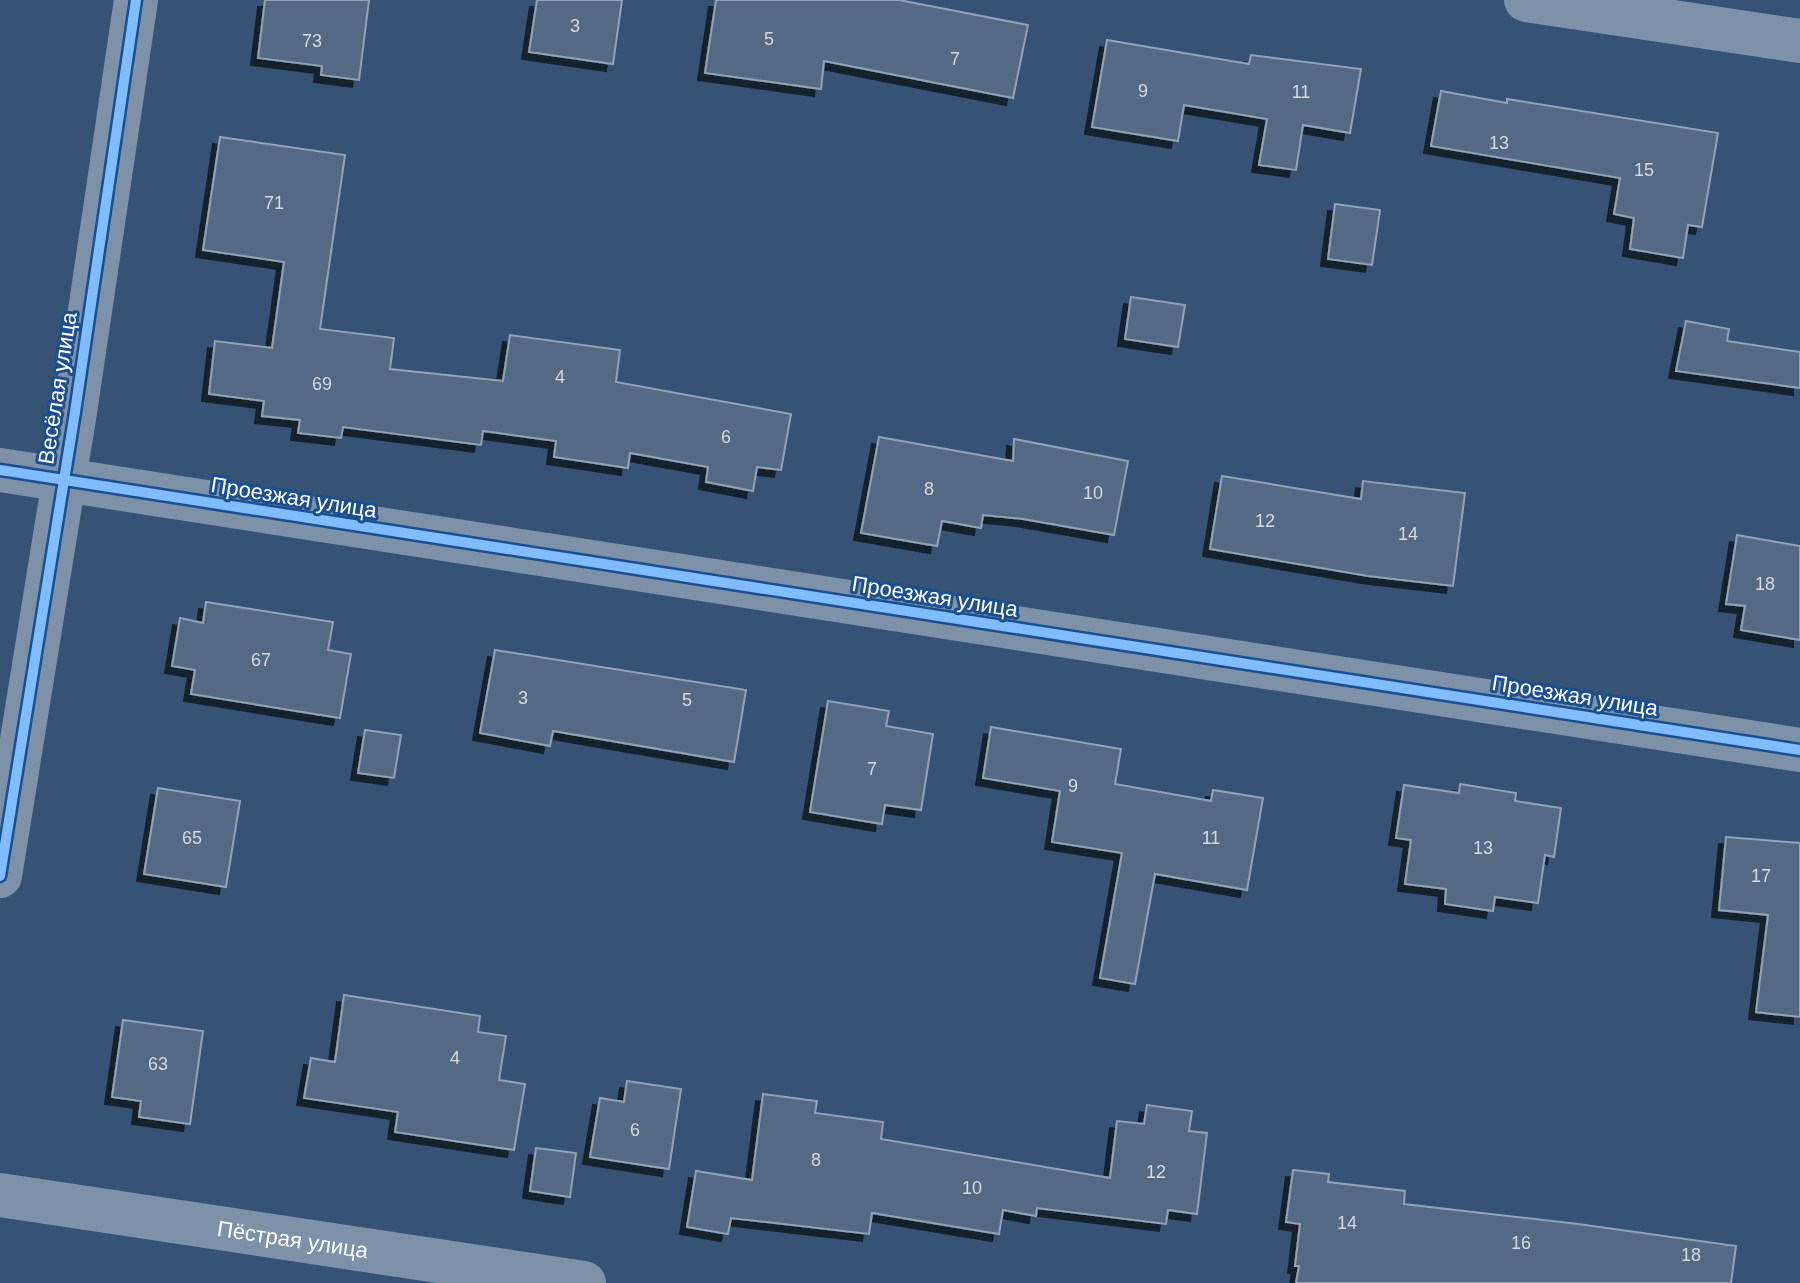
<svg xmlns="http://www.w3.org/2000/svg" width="1800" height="1283" viewBox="0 0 1800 1283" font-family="Helvetica,sans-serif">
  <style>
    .building { fill: #526984; stroke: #92a2b6; stroke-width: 2; filter: url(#shadow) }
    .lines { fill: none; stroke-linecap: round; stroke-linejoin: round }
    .street { stroke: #7d92a8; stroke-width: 44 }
    .cycleway-casing { stroke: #1b4f8f; stroke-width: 15 }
    .cycleway { stroke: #80bcff; stroke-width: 10 }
    .labels { text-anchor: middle; stroke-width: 6; stroke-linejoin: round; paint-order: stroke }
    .number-label { font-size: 18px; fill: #d4dae0 }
    .street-label { font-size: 22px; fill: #fff; stroke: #1b4f8f }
  </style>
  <defs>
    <filter id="shadow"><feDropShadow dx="-7" dy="7" stdDeviation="0" flood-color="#0009"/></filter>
  </defs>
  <rect width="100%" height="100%" fill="#365274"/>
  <g class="building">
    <polygon points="265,0 369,0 359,80 321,75 322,66 258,58"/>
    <polygon points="537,0 622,0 613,64 529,52"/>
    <polygon points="716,0 899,0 1028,25 1013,98 824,61 821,89 705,73"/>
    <polygon points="1107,40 1249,64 1251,55 1361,69 1350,133 1303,125 1296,170 1259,165 1267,119 1184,105 1178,141 1092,127"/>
    <polygon points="1441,91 1507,103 1507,99 1718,133 1702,227 1688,225 1683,258 1630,249 1634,218 1614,214 1620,178 1431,146"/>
    <polygon points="220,137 345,155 320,329 394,338 390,369 503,381 510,335 620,350 616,382 791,414 781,470 757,467 753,491 706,482 708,467 630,453 628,468 554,457 556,441 483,431 481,445 343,427 341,438 298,433 300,420 262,416 264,401 209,394 215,341 272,348 284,262 203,250"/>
    <polygon points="1335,204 1380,210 1372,265 1328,259"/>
    <polygon points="1131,297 1185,305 1178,347 1125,339"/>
    <polygon points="1686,321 1729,329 1727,341 1800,352 1800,388 1676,371"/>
    <polygon points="879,437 1013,461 1014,439 1128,461 1114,535 1023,519 983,515 981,528 942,521 937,546 861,533"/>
    <polygon points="1222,476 1361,499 1363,481 1465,493 1453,586 1368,576 1210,549"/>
    <polygon points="1737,535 1800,546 1800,640 1741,630 1745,606 1726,604"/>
    <polygon points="206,602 333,622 328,650 351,654 340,718 191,694 195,670 172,666 180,618 203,623"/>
    <polygon points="495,650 746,690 734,762 553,731 550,746 480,733"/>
    <polygon points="828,701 889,711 886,726 933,734 921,810 885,805 882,824 810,812"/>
    <polygon points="991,727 1121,749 1115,784 1211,801 1213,790 1263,798 1247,890 1155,874 1135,984 1100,978 1122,853 1052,842 1060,791 983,778"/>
    <polygon points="365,730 401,735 394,778 358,773"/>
    <polygon points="1460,784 1516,793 1515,801 1561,808 1554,857 1545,855 1538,903 1495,897 1493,911 1445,904 1446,889 1405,884 1411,840 1396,838 1404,785 1459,793"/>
    <polygon points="158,788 240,801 226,887 144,874"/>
    <polygon points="1726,837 1800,843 1800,1017 1756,1012 1768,915 1719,910"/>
    <polygon points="344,995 480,1016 478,1032 506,1036 499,1080 525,1084 514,1150 395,1132 398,1112 304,1098 311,1058 335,1062"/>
    <polygon points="123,1020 203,1031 190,1124 139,1117 141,1101 112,1097"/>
    <polygon points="627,1081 681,1089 669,1169 590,1157 600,1098 624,1102"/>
    <polygon points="763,1094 817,1101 815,1113 883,1122 881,1139 1110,1178 1117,1121 1144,1124 1147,1105 1192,1111 1189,1131 1207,1133 1197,1214 1168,1210 1166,1224 1037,1208 1036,1216 1003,1210 999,1234 872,1213 869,1234 731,1218 728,1234 687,1227 696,1171 752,1180"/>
    <polygon points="536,1148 576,1153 570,1197 530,1191"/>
    <polygon points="1293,1170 1329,1174 1328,1182 1405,1191 1404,1204 1578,1224 1736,1246 1731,1283 1296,1283 1299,1266 1295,1266 1300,1224 1286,1222"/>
  </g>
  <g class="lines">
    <g class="street">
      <polyline points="1526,0 1800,41"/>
      <polyline points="0,470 1800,750"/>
      <polyline points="0,876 75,412 136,0"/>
      <path id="s1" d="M 0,1195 L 584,1283"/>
    </g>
    <defs>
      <g id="cycleway">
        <polyline points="0,470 1800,750"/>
        <polyline points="0,876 75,412 136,0"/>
      </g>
    </defs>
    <use href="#cycleway" class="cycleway-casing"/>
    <use href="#cycleway" class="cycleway"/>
  </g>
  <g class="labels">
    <g class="number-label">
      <text x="575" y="32">3</text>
      <text x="769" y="45">5</text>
      <text x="312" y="47">73</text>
      <text x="955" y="65">7</text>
      <text x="1143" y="97">9</text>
      <text x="1301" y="98">11</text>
      <text x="1499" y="149">13</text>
      <text x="1644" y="176">15</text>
      <text x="274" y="209">71</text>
      <text x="560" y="383">4</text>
      <text x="322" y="390">69</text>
      <text x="726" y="443">6</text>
      <text x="929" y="495">8</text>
      <text x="1093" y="499">10</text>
      <text x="1265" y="527">12</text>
      <text x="1408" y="540">14</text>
      <text x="1765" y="590">18</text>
      <text x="261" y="666">67</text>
      <text x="523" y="704">3</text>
      <text x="687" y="706">5</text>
      <text x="872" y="775">7</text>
      <text x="1073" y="792">9</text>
      <text x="192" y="844">65</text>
      <text x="1211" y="844">11</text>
      <text x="1483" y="854">13</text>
      <text x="1761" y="882">17</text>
      <text x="455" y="1064">4</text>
      <text x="158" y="1070">63</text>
      <text x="635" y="1136">6</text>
      <text x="816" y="1166">8</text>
      <text x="1156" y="1178">12</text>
      <text x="972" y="1194">10</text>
      <text x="1347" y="1229">14</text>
      <text x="1521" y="1249">16</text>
      <text x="1691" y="1261">18</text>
    </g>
    <g class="street-label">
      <text transform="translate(57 388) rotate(-81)" y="8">Весёлая улица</text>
      <text transform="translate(294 497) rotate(9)" y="8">Проезжая улица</text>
      <text transform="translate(935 596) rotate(9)" y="8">Проезжая улица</text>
      <text transform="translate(1575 695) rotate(9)" y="8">Проезжая улица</text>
      <text dy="8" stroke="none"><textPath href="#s1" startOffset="296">Пёстрая улица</textPath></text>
    </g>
  </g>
</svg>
